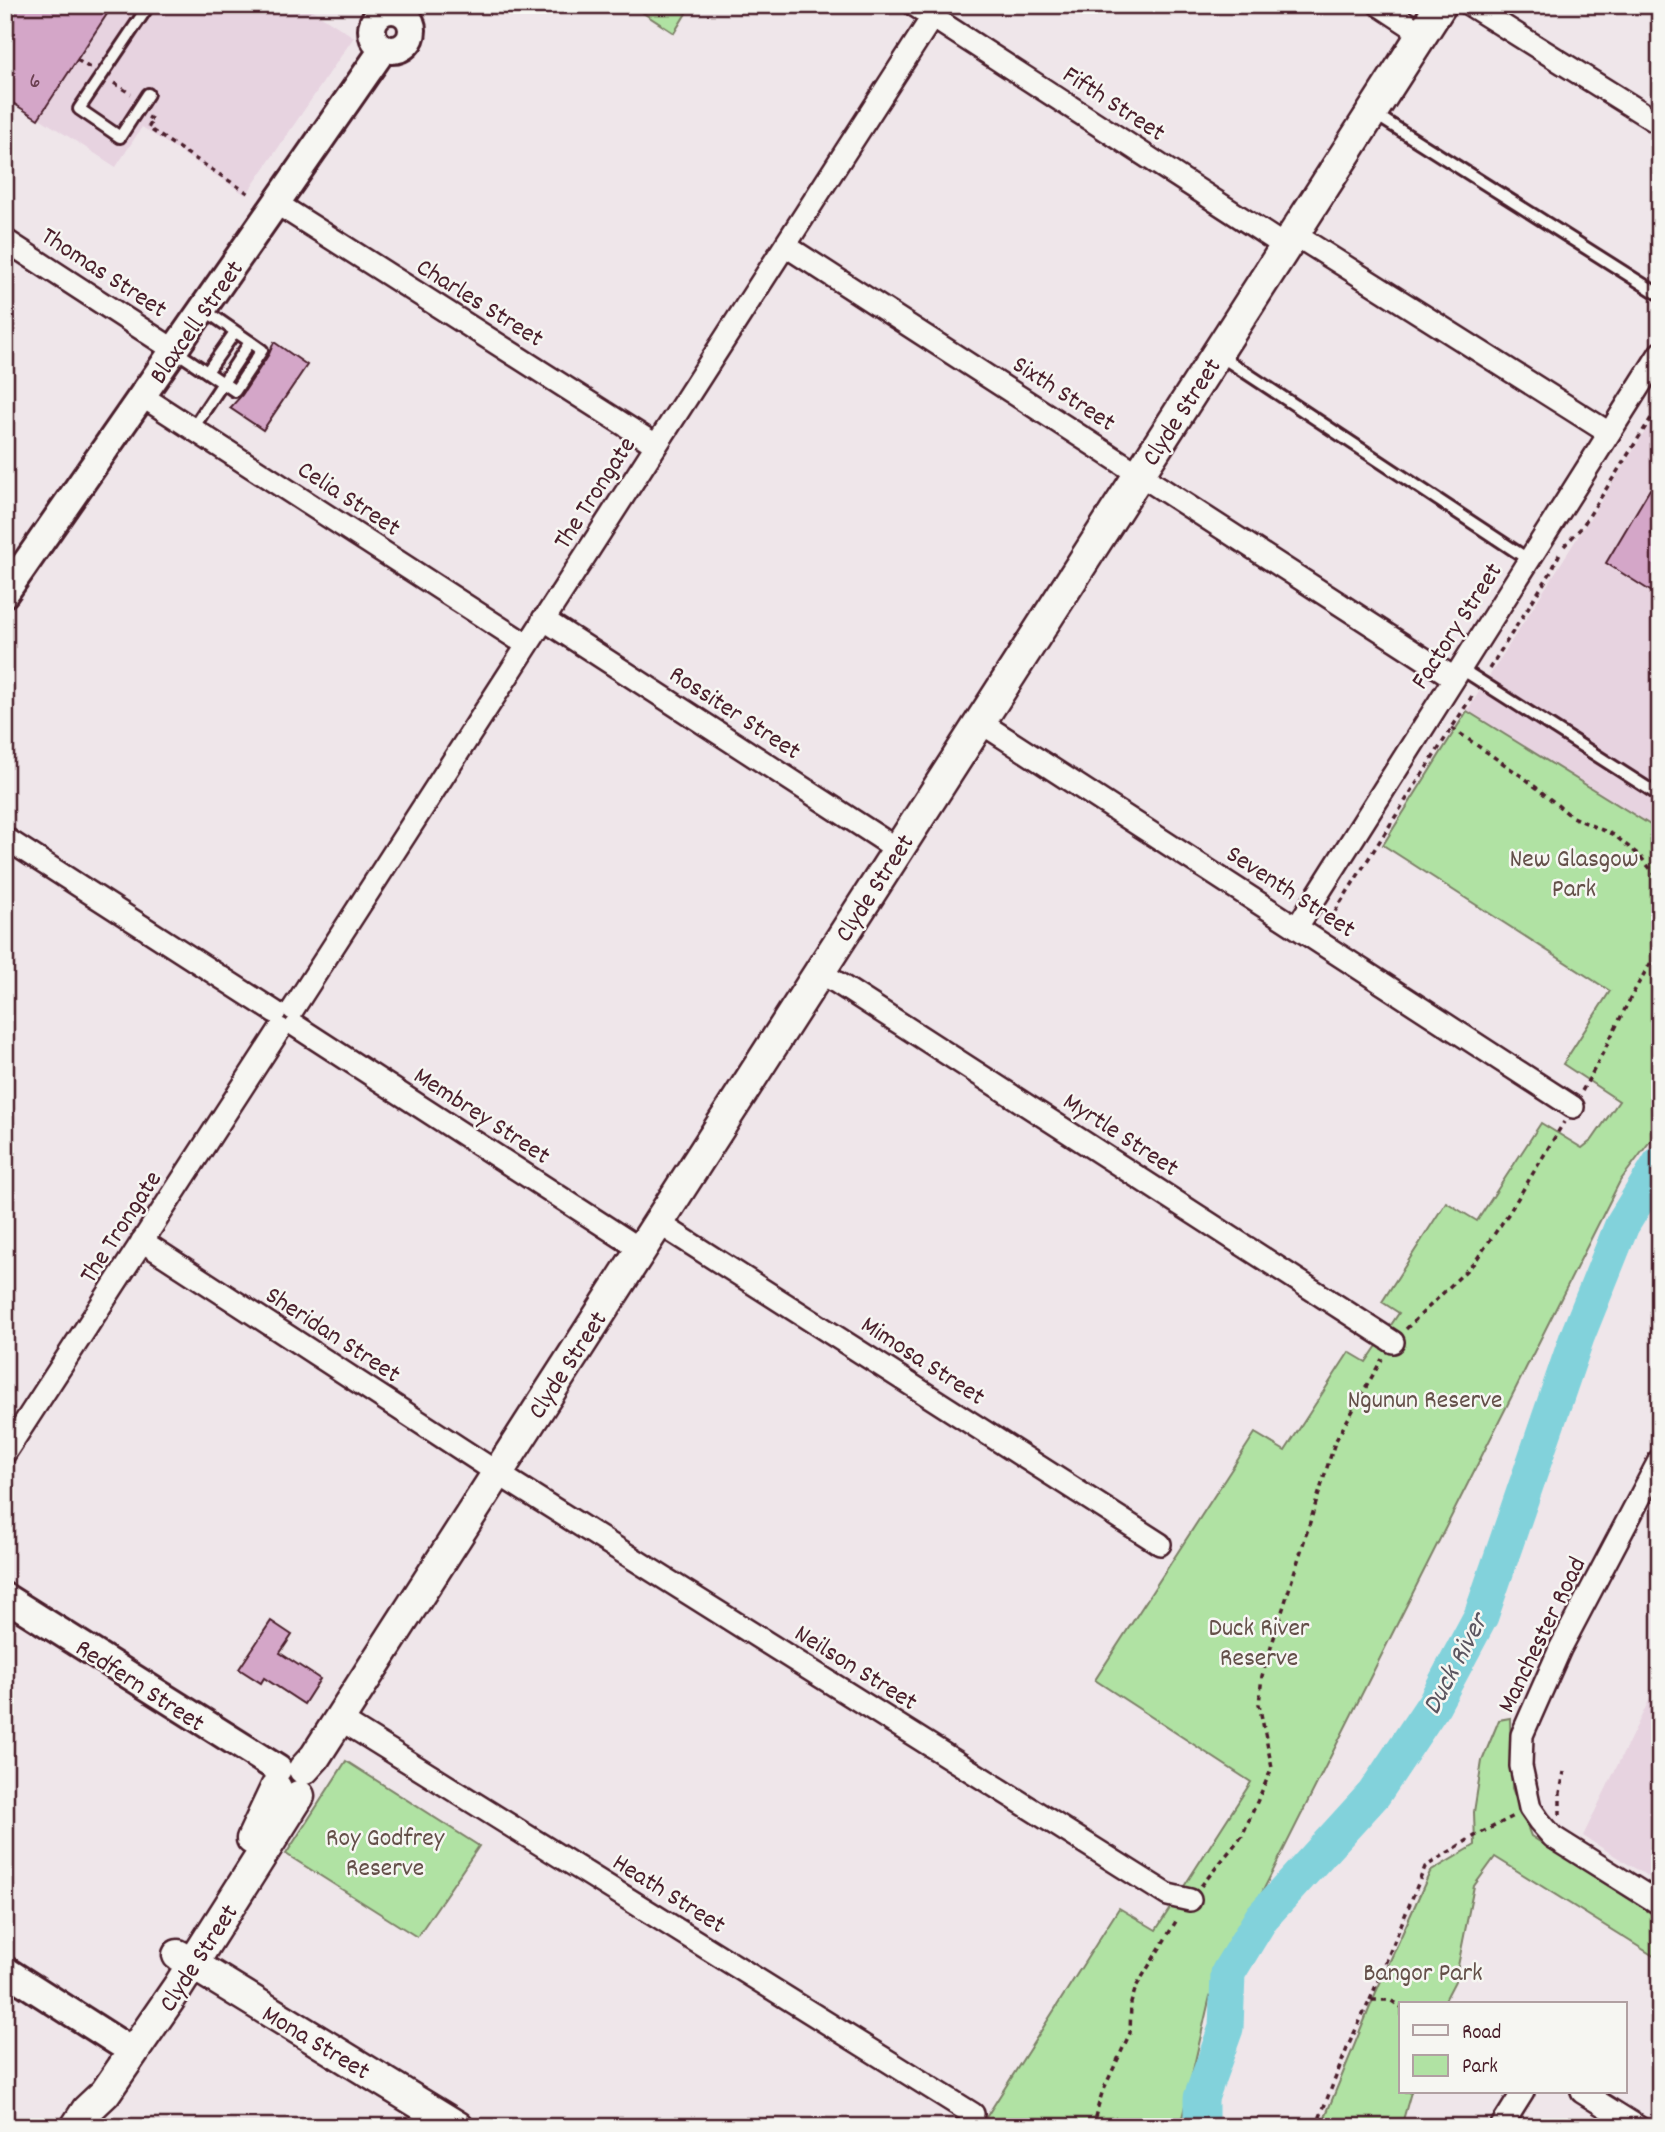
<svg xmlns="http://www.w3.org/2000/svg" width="1665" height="2132" viewBox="0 0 1665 2132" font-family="Dekko,sans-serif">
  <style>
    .built { fill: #e7d3e0 }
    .green { fill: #b0e2a3; stroke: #7d8067; stroke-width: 2 }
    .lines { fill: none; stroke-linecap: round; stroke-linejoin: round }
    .river { stroke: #82d2db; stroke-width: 35 }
    .building { fill: #d4a6c8; stroke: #4a1f2b; stroke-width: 2 }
    .service-casing { stroke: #4a1f2b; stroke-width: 16 }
    .minor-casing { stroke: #4a1f2b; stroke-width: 26 }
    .tertiary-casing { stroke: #4a1f2b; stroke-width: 32 }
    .secondary-casing { stroke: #4a1f2b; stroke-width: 35 }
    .path { stroke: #4a1f2b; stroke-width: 3.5; stroke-dasharray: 5 5; stroke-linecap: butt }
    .service { stroke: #f6f6f2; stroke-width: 10 }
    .minor { stroke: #f6f6f2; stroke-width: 21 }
    .tertiary { stroke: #f6f6f2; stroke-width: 26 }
    .secondary { stroke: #f6f6f2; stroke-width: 30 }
    .labels { text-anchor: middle; stroke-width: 5; stroke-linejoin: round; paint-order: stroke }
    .number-label { font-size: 23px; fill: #6c4152 }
    .street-label { font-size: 26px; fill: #4a1f2b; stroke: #f6f6f2 }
    .park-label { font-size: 26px; fill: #645049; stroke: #f6f6f2 }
    .water-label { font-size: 28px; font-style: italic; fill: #5b5560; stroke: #f6f6f2 }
  </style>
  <rect width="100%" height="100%" fill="#efe6ea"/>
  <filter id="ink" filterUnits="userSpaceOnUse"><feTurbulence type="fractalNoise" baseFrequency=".0143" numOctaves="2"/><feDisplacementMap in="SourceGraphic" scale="14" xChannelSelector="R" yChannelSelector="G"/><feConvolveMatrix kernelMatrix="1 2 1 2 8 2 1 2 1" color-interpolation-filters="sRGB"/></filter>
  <g filter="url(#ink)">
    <g class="built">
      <polygon points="5,5 304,5 354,37 246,195 142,127 116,167 5,96"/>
      <polygon points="1660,408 1660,831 1467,711"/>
      <polygon points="1660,1678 1660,1884 1583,1836"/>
    </g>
    <g class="green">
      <polygon points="631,5 691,5 674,33"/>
      <polygon points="1467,711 1660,831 1660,1128 1620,1181 1210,1996 1180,2127 980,2127 1119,1908 1156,1930 1251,1782 1095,1680 1255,1433 1285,1451 1349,1352 1366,1362 1399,1313 1382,1302 1446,1202 1477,1221 1541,1123 1582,1148 1592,1140 1619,1101 1563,1064 1610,991 1383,845"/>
      <polygon points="1510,1718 1512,1788 1531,1836 1660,1919 1660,1960 1495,1857 1474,1886 1455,1981 1443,2004 1401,2004 1401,2092 1411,2092 1401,2127 1321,2127 1376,1992 1430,1872 1475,1845 1474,1812 1482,1761 1499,1720"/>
      <polygon points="346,1761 479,1846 417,1937 286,1854"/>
    </g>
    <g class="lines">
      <polyline class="river" points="1201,2127 1201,2098 1226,2028 1228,1973 1262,1917 1374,1794 1434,1704 1481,1616 1577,1337 1622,1225 1660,1163"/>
    </g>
    <g class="building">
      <polygon points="5,5 113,5 38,119 5,98"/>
      <polygon points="274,342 307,365 263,430 230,408 242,395 269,354"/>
      <polygon points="1650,489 1660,495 1660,520 1651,534 1660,540 1660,597 1606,563"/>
      <polygon points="271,1621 292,1635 280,1653 320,1679 304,1704 264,1678 261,1683 239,1669"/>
    </g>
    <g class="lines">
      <defs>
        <g id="service">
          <polyline points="148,94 120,137 79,109 149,5"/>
          <polyline points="1373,113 1660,295"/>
          <polyline points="174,350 235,391 262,350 203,309"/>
          <polyline points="1219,355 1529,560"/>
          <polyline points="207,372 235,332"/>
          <polyline points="193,428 250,342"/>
          <polyline points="1460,668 1660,796"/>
        </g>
        <g id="minor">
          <polyline points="914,5 1286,247"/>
          <polyline points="1379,5 1423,34"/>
          <polyline points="1470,5 1660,124"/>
          <polyline points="276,203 656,445"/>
          <polyline points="1294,234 1609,433"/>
          <polyline points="5,240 174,350"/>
          <polyline points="786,246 1454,678"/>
          <polyline points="142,396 527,645"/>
          <polyline points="543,619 897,849"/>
          <polyline points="980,722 1573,1107"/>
          <polyline points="5,838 275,1012"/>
          <polyline points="1297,927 1660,353"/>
          <polyline points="819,971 1393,1342"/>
          <polyline points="293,1009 940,5"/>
          <polyline points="296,1026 640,1249"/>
          <polyline points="657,1222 1160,1544"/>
          <polyline points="142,1241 513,1483 1168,1895 1190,1900"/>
          <polyline points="5,1453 280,1029"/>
          <polyline points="1660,1459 1560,1649 1522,1735 1521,1766 1530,1808 1539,1821 1553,1837 1660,1904"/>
          <polyline points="338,1718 973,2114"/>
          <polyline points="1582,2092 1638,2127"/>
          <polyline points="1501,2127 1523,2092"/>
        </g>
        <g id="tertiary">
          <circle cx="392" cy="30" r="20"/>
          <polyline points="5,593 384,48"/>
          <polyline points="5,1597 278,1769"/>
          <polyline points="5,1970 119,2043"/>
        </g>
        <g id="secondary">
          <polyline points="304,1769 315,1757 1441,5"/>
          <polyline points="252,1839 276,1788"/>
          <polyline points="178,1955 458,2127"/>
          <polyline points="76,2127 87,2110 105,2093 178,1987 299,1796"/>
        </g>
      </defs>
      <use href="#service" class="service-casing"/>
      <use href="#minor" class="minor-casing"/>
      <use href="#tertiary" class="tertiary-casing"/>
      <use href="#secondary" class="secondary-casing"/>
      <g class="path">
        <polyline points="77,60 90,68"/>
        <polyline points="114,83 131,94"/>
        <polyline points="148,117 153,120 148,128 251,195"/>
        <polyline points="1564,546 1582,527 1660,404"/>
        <polyline points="1489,669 1551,572 1560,553"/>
        <polyline points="1452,728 1527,780 1572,817 1614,835 1640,856 1660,881"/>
        <polyline points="1328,914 1332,916 1474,693"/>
        <path d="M 1582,1091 C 1610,1044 1629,993 1660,949"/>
        <polyline points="1406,1329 1474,1263 1509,1213 1564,1122"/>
        <polyline points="1560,1815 1560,1793 1564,1772"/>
        <polyline points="1201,1886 1242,1836 1272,1768 1259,1704 1262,1676 1335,1442 1382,1359"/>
        <polyline points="1370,2000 1425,1867 1471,1838 1514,1816"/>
        <polyline points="1092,2127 1102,2093 1130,2033 1131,2003 1136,1987 1178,1918"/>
        <polyline points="1316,2127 1348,2046 1370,2000 1390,2000 1401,2007"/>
      </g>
      <use href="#service" class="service"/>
      <use href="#minor" class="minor"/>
      <use href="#tertiary" class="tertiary"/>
      <use href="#secondary" class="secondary"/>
    </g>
  </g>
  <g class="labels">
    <g class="number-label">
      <text x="35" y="87">6</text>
    </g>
    <g class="street-label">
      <text transform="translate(1115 102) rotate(33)" y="9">Fifth Street</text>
      <text transform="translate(105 271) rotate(33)" y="9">Thomas Street</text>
      <text transform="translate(481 301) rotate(32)" y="9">Charles Street</text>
      <text transform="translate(195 321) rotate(-55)" y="9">Blaxcell Street</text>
      <text transform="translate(1065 392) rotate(33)" y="9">Sixth Street</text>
      <text transform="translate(1180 411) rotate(-57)" y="9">Clyde Street</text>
      <text transform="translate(593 492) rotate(-57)" y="9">The Trongate</text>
      <text transform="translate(350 497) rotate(33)" y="9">Celia Street</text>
      <text transform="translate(1455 625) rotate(-57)" y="9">Factory Street</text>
      <text transform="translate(736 711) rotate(33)" y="9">Rossiter Street</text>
      <text transform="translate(873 887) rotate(-57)" y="9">Clyde Street</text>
      <text transform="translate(1292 890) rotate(33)" y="9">Seventh Street</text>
      <text transform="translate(483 1114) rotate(33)" y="9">Membrey Street</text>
      <text transform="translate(1122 1133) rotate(33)" y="9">Myrtle Street</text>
      <text transform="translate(119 1226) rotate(-57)" y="9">The Trongate</text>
      <text transform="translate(334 1333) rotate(33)" y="9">Sheridan Street</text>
      <text transform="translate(924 1359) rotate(33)" y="9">Mimosa Street</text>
      <text transform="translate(566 1364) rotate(-57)" y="9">Clyde Street</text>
      <text transform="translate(1540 1634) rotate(-64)" y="9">Manchester Road</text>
      <text transform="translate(857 1666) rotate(32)" y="9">Neilson Street</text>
      <text transform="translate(141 1684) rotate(33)" y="9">Redfern Street</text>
      <text transform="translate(670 1892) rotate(32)" y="9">Heath Street</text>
      <text transform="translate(197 1957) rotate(-57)" y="9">Clyde Street</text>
      <text transform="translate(317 2041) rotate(31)" y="9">Mona Street</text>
    </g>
    <g class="park-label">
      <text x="1574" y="866">New Glasgow<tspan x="1574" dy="30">Park</tspan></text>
      <text x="1425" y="1407">Ngunun Reserve</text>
      <text x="1259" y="1635">Duck River<tspan x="1259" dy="30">Reserve</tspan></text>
      <text x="385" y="1845">Roy Godfrey<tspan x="385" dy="30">Reserve</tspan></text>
      <text x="1423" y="1980">Bangor Park</text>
    </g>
    <g class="water-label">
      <text transform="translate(1453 1663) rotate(-62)" y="10">Duck River</text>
    </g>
  </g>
  <rect width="1665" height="2132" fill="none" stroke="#f6f6f2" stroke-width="28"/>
  <rect x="14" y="14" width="1637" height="2104" fill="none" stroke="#4a1f2b" stroke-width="2.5" filter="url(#ink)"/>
  <rect x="1399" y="2002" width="228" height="91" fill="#f6f6f2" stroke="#b1a0a2" stroke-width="2"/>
  <rect x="1413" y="2025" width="35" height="10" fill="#f6f6f2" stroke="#b1a0a2" stroke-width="2"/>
  <text x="1462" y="2038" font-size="21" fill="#4a1f2b">Road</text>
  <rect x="1413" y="2055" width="35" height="21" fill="#b0e2a3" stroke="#b1a0a2" stroke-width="2"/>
  <text x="1462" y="2072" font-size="21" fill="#4a1f2b">Park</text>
</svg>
